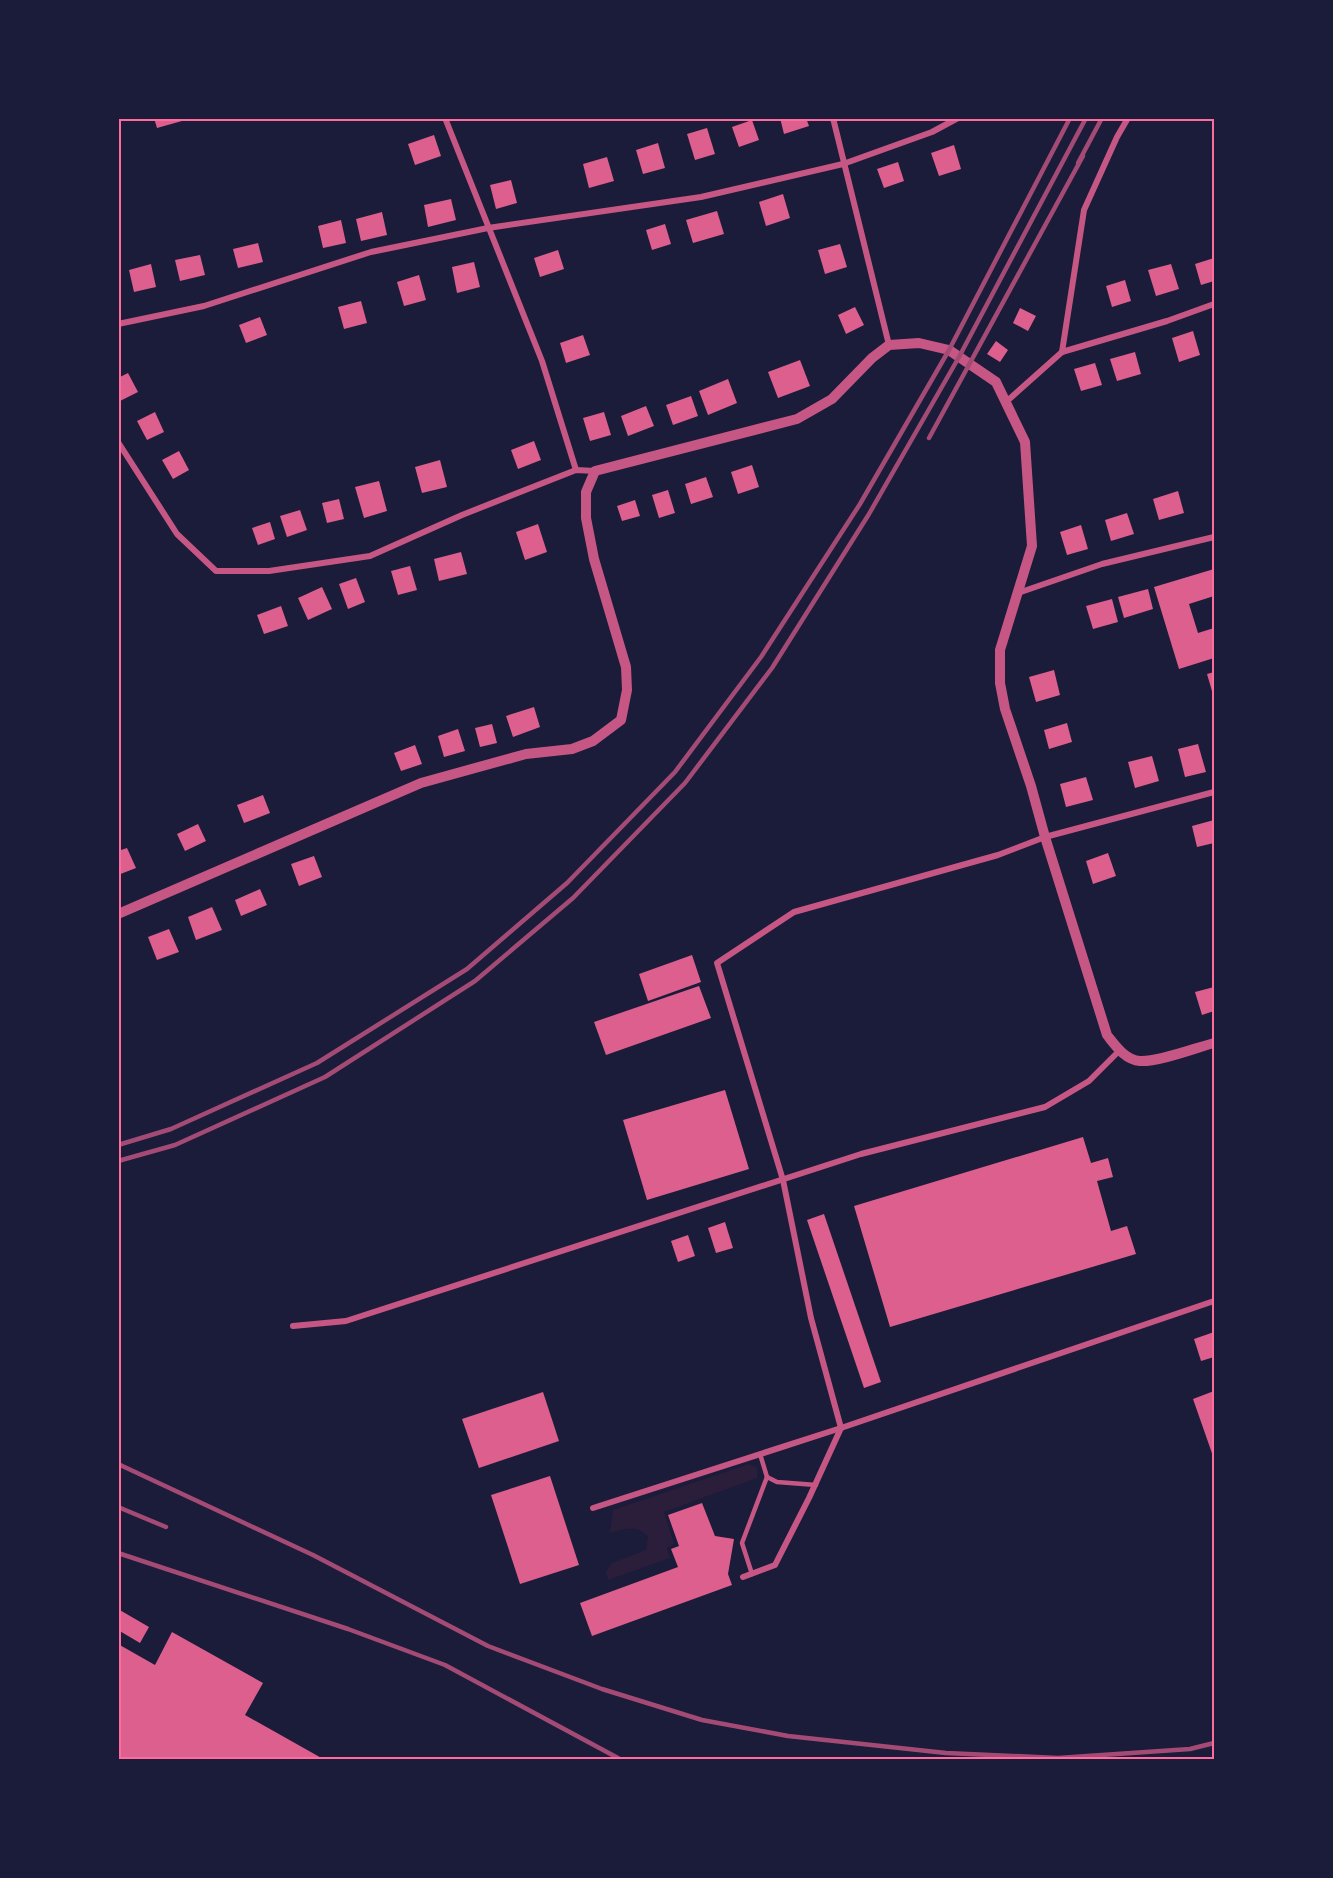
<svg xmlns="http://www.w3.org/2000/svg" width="1333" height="1878" viewBox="0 0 1333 1878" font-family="'Roboto Condensed',sans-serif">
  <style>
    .green { fill: #2a1e3b }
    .building { fill: #dd5f8e }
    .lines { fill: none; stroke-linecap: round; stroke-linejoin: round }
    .service { stroke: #c65784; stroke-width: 4.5 }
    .minor { stroke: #c65784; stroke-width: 6 }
    .tertiary { stroke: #c65784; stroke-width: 10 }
    .rail { stroke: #a44b75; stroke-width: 4.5 }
    .neatline { fill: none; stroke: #ff6b9d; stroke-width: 2 }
  </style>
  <rect width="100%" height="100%" fill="#1b1b3a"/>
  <path class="green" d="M 749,1464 L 757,1468 L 757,1478 L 664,1512 L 674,1544 L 667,1548 L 670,1558 L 608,1580 L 606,1572 L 612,1563 L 646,1550 L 648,1536 C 636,1525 624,1529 610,1533 L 613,1510 Z"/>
  <g class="building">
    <polygon points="154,118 182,118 182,121 157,128"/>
    <polygon points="780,118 806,118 809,126 784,134"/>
    <polygon points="752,120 759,140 739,147 732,127"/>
    <polygon points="707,128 715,154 695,160 687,134"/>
    <polygon points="434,135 441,156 415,165 408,144"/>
    <polygon points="658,143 665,168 643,174 636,150"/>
    <polygon points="954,145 961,169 939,176 931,153"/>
    <polygon points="607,157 614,181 589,188 583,164"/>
    <polygon points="898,162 904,181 884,188 877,169"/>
    <polygon points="511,180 517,203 496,209 490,185"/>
    <polygon points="783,194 790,218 766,226 759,202"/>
    <polygon points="451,199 456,220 428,227 424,205"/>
    <polygon points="717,211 724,234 693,243 686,220"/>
    <polygon points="382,212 387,235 361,241 356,219"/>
    <polygon points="341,220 346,243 323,248 318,226"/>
    <polygon points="665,224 671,244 652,250 646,230"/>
    <polygon points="258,243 263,262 238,268 233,249"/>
    <polygon points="840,244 847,267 825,274 818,250"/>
    <polygon points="558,250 564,269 540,277 534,258"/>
    <polygon points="200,255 205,275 180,281 175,260"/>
    <polygon points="1214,258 1214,281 1201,285 1195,264"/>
    <polygon points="474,262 480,287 457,293 452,267"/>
    <polygon points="151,264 156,287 134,292 129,270"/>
    <polygon points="1171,264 1179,289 1156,296 1148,270"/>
    <polygon points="419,275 426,300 404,306 397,282"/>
    <polygon points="1125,280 1131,301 1112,307 1106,286"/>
    <polygon points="361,301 367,323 344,329 338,307"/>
    <polygon points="855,307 864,325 846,334 838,315"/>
    <polygon points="1020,308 1036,316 1028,331 1013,323"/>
    <polygon points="260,317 267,335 246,343 239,325"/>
    <polygon points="1193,331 1200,355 1179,362 1172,338"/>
    <polygon points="583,335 590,355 566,363 560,343"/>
    <polygon points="996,341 1008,350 1000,362 987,354"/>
    <polygon points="1135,352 1141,374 1117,381 1110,359"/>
    <polygon points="800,360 810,386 778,398 768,372"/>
    <polygon points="1095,363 1102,385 1081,391 1074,369"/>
    <polygon points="128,373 138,392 120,401 118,378"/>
    <polygon points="728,379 737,403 708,415 699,391"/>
    <polygon points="691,396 698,416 673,425 666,405"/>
    <polygon points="646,406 654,426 628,436 621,416"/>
    <polygon points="155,412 164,432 147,440 137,421"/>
    <polygon points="604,412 611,435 590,441 583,418"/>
    <polygon points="534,441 541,460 518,469 511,450"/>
    <polygon points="179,451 189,470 173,479 162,460"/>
    <polygon points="440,460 447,487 422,493 415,467"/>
    <polygon points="752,465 759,487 738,494 731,472"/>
    <polygon points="706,477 713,497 691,504 685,484"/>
    <polygon points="379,481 387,511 364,518 355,487"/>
    <polygon points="668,490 675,513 659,518 652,495"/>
    <polygon points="1178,491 1184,513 1159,520 1153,499"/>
    <polygon points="339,499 344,519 327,523 322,503"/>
    <polygon points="635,500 640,516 622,521 617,506"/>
    <polygon points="300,510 307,530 287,537 280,516"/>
    <polygon points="1127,513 1134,534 1111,541 1105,520"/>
    <polygon points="270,522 275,539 258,545 252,528"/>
    <polygon points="538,524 547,552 525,560 516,532"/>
    <polygon points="1081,525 1088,549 1067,555 1060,532"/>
    <polygon points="461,552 467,574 439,581 434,559"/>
    <polygon points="410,566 417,590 398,595 391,571"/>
    <polygon points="1214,569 1214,596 1189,604 1198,633 1214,628 1214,658 1179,669 1154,587"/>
    <polygon points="356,578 365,602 348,609 339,584"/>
    <polygon points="322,587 332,609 308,620 298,598"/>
    <polygon points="1148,589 1153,609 1124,618 1118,597"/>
    <polygon points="1112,599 1118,622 1093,629 1086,606"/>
    <polygon points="281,606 288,626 264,634 257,615"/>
    <polygon points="1054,670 1060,695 1036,702 1029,677"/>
    <polygon points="1214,672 1214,698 1207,674"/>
    <polygon points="534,707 540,727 513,737 506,716"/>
    <polygon points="1067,723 1072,742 1049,749 1044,730"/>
    <polygon points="492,724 497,743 480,747 475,728"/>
    <polygon points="458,729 465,751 444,757 438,736"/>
    <polygon points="1198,744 1206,772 1185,777 1178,749"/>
    <polygon points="415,745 422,764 401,771 394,753"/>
    <polygon points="1152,756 1159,781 1135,788 1128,762"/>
    <polygon points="1086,777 1093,800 1066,807 1060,784"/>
    <polygon points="263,795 270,813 244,823 237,805"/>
    <polygon points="1214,820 1214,843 1197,847 1192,826"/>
    <polygon points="198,824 206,841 185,851 177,834"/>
    <polygon points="127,848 136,868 118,875 118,851"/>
    <polygon points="1108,853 1116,876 1093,884 1086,861"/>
    <polygon points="314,856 322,877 299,886 291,864"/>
    <polygon points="260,889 267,905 241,916 235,900"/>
    <polygon points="212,907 222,930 196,940 188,917"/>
    <polygon points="169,929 179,952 157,960 148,937"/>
    <polygon points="692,955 701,982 648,1001 639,974"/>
    <polygon points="699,986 711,1018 606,1055 594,1022"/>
    <polygon points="1214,987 1214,1011 1202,1015 1195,992"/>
    <polygon points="725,1090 749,1169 647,1200 623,1120"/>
    <polygon points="1083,1137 1091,1163 1108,1158 1113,1177 1097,1181 1111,1231 1127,1226 1136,1254 890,1327 854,1206"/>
    <polygon points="824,1214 881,1382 864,1388 807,1220"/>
    <polygon points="725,1222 733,1248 716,1253 708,1228"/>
    <polygon points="688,1235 695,1256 678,1262 671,1241"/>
    <polygon points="1214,1332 1214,1357 1201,1361 1194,1339"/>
    <polygon points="1214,1391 1214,1459 1193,1399"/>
    <polygon points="543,1392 559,1441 479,1468 462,1419"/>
    <polygon points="550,1476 579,1565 520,1584 491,1495"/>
    <polygon points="702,1503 715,1536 734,1539 728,1574 732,1585 592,1636 580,1603 678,1567 671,1549 679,1546 668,1515"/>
    <polygon points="118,1609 149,1627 140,1643 118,1630"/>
    <polygon points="172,1632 263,1683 245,1715 325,1760 118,1760 118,1644 155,1665"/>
  </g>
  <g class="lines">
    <g class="service">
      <polyline points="760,1454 767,1477 777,1482 816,1485"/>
      <polyline points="752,1574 742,1543 767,1477"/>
    </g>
    <g class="minor">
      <polyline points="445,118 542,361 576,470"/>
      <polyline points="833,118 889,345"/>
      <polyline points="118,324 204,306 371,252 488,228 701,197 843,164 932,132 958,118"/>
      <polyline points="1062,352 1084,210 1117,137 1128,118"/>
      <polyline points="1006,402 1062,352 1167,321 1214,304"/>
      <polyline points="118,442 177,534 216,571 269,571 370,556 462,515 576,470 595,471"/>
      <polyline points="1018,593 1102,564 1214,537"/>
      <polyline points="293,1326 346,1321 861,1154 1045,1107 1089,1081 1119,1051"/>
      <polyline points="593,1508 841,1428 1214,1301"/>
      <polyline points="743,1577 775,1565 809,1498 841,1428 811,1318 783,1180 717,963 794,912 998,855 1045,837 1214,792"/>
    </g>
    <path class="tertiary" d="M 118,914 L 421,783 L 526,754 L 572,749 L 593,741 L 621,720 L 627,690 L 626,667 L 594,559 L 586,518 L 586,492 L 595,471 L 797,419 L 832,399 L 872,358 L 889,345 L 919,343 L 949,350 L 996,382 L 1025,442 L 1032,546 L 1000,650 L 1000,683 L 1005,709 L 1031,786 L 1045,837 L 1107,1035 C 1115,1045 1125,1060 1140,1061 C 1159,1062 1195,1048 1214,1043"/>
    <g class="rail">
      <polyline points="1078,163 1102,118"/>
      <polyline points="929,438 1083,156"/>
      <polyline points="118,1145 171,1129 317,1063 467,969 567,883 675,772 761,657 860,504 949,350 1070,118"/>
      <polyline points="118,1161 175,1145 325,1077 475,981 573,898 685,783 772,668 869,514 959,357 1086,118"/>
      <polyline points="118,1464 313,1555 488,1646 602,1689 702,1720 788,1736 946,1753 1058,1758 1190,1749 1214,1743"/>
      <polyline points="118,1507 166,1527"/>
      <polyline points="118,1553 348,1629 445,1665 618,1758"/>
    </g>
  </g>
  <rect width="1333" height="1878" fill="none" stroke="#1b1b3a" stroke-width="240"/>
  <rect x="120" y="120" width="1093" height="1638" class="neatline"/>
</svg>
